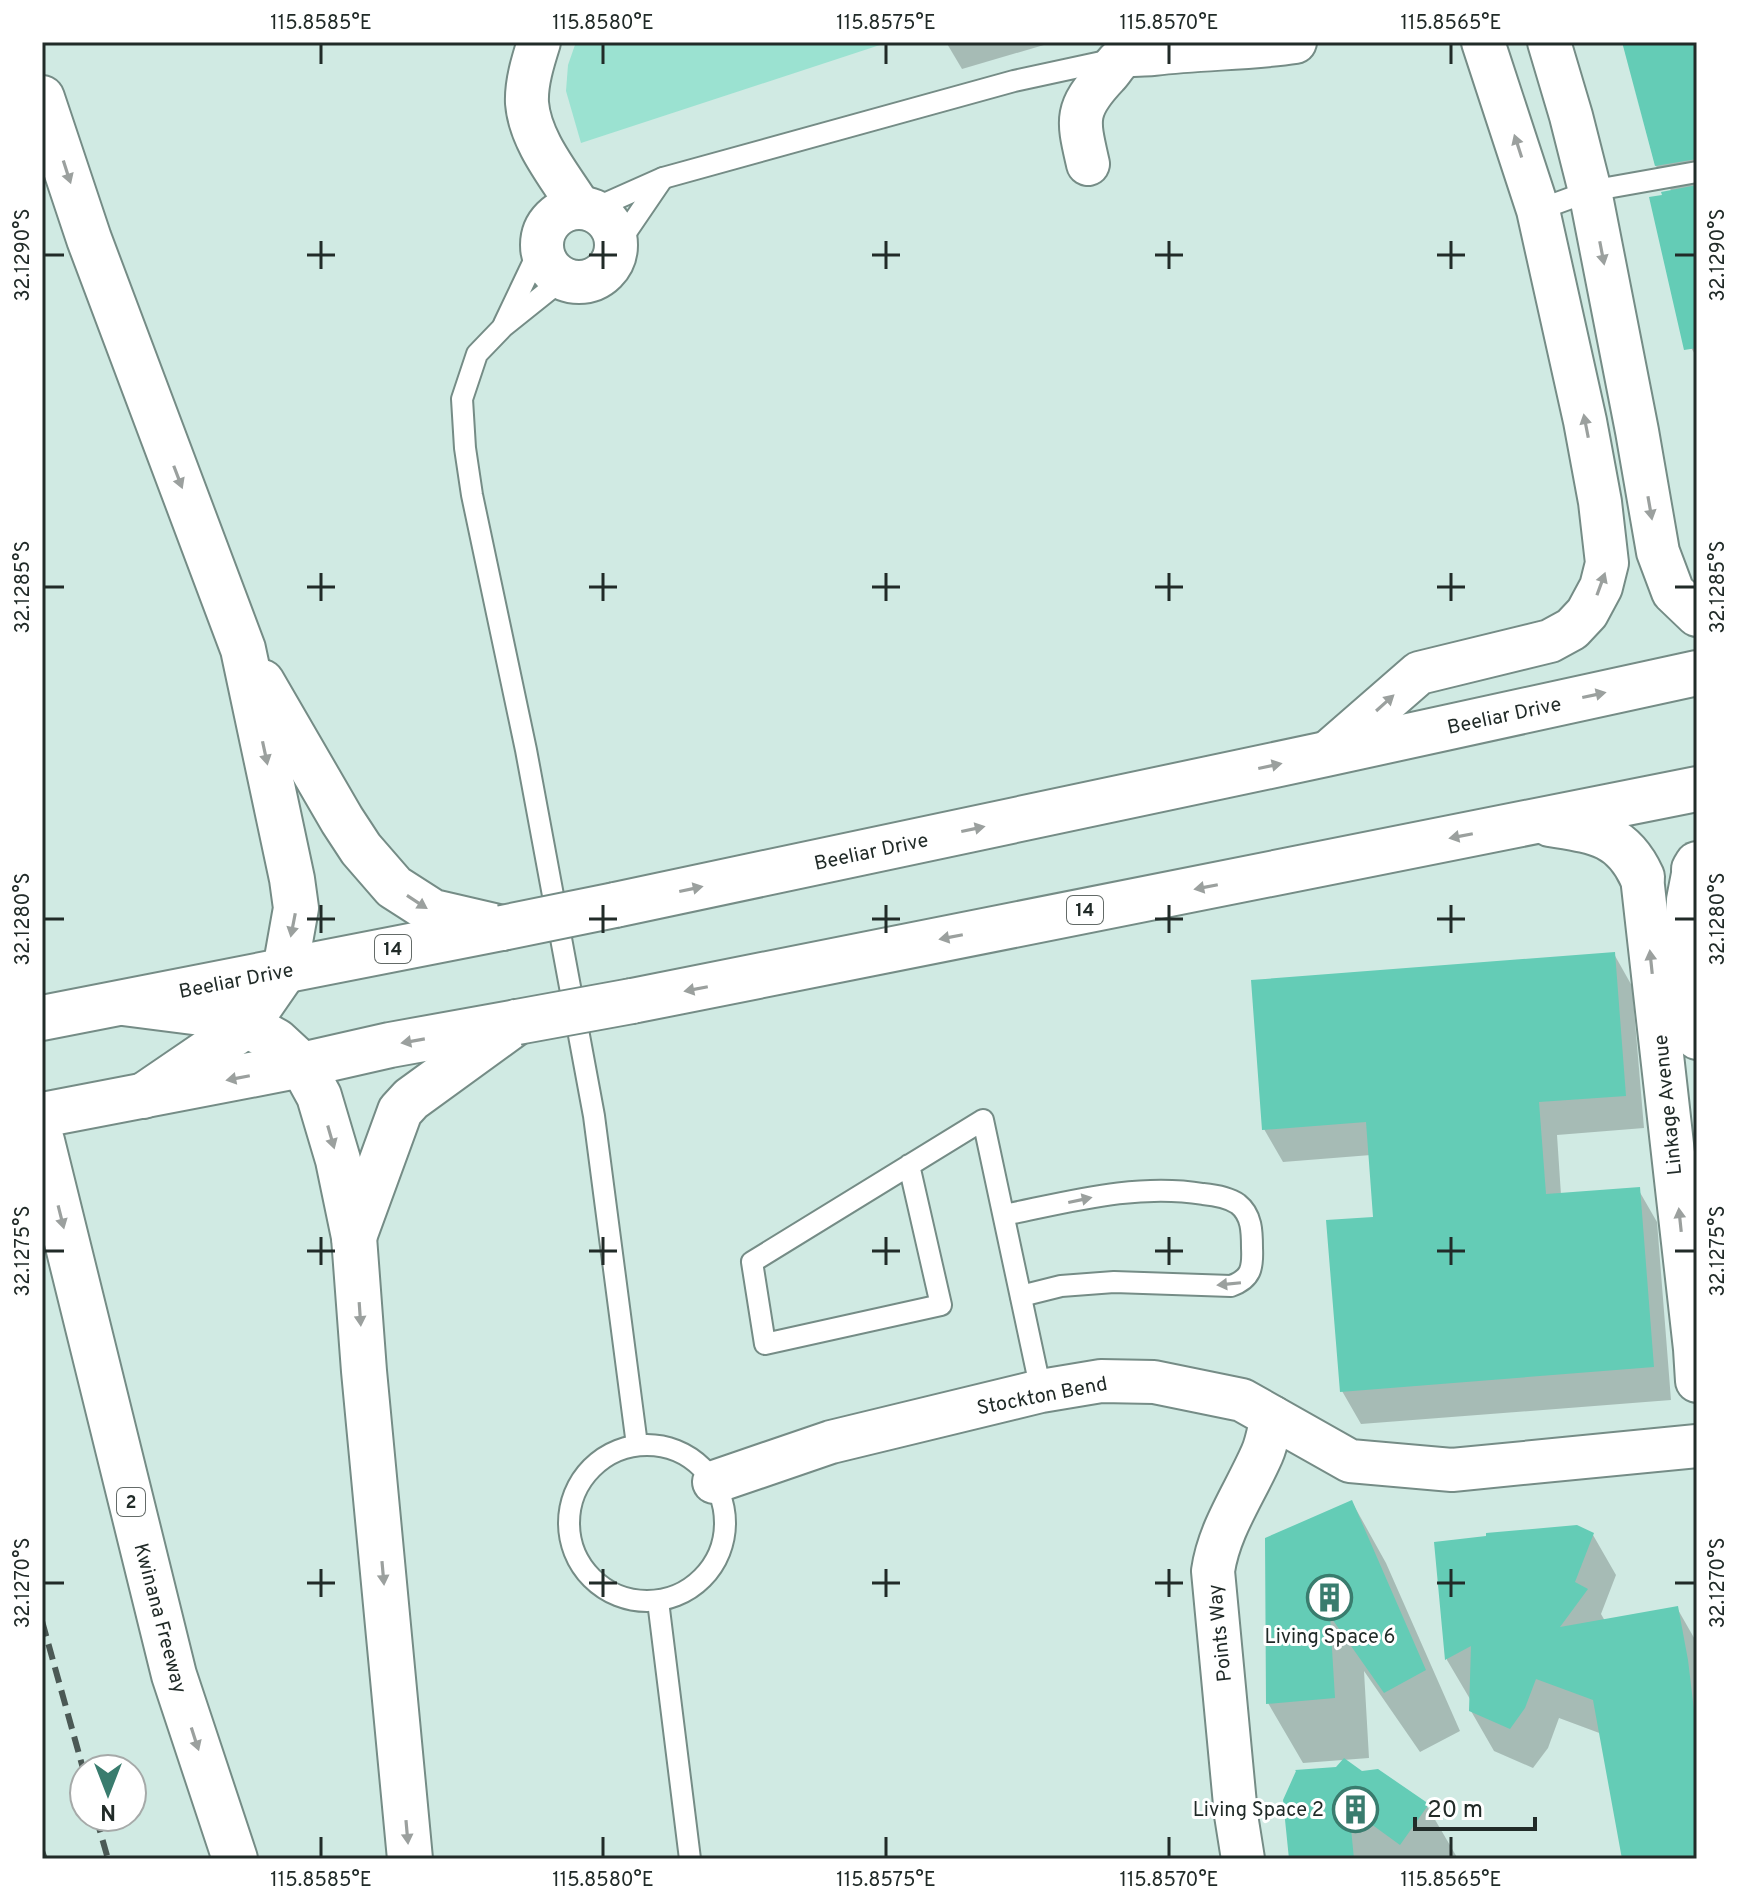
<svg xmlns="http://www.w3.org/2000/svg" width="1739" height="1901" viewBox="0 0 1739 1901" font-family="Overpass,sans-serif">
  <style>
    .green { fill: #9be2d1 }
    .shadow { fill: #0003 }
    .building { fill: #64ccb6 }
    .lines { fill: none; stroke-linecap: round; stroke-linejoin: round }
    .service-casing { stroke: #758c86; stroke-width: 24 }
    .minor-casing { stroke: #758c86; stroke-width: 46 }
    .trunk-casing { stroke: #758c86; stroke-width: 48 }
    .motorway-casing { stroke: #758c86; stroke-width: 48 }
    .service { stroke: #fff; stroke-width: 20 }
    .minor { stroke: #fff; stroke-width: 42 }
    .trunk { stroke: #fff; stroke-width: 44 }
    .motorway { stroke: #fff; stroke-width: 44 }
    .rail { stroke: #4b5955; stroke-width: 6; stroke-dasharray: 16 8; stroke-linecap: butt }
    .trunk-bridge-casing { stroke: #758c86; stroke-width: 48; stroke-linecap: butt }
    .trunk-bridge { stroke: #fff; stroke-width: 44 }
    .oneway { fill: #9ba09e }
    .ticks { fill: none; stroke: #212b28; stroke-width: 3 }
    .labels { text-anchor: middle; stroke-width: 6; stroke-linejoin: round; paint-order: stroke }
    .shield { fill: #fff; stroke: #646b68; stroke-width: 2 }
    .shield-label { font-size: 18px; font-weight: bold; fill: #212b28 }
    .street-label { font-size: 20px; fill: #212b28; stroke: #fff }
    .poi-label { font-size: 20px; fill: #212b28; stroke: #fff }
    .neatline { fill: none; stroke: #212b28; stroke-width: 3 }
    .ticks-label { font-size: 20px; text-anchor: middle; fill: #212b28 }
  </style>
  <rect width="100%" height="100%" fill="#d0eae3"/>
  <polygon class="green" points="576,42 889,42 581,143 566,91 568,65"/>
  <g class="shadow">
    <polygon points="946,42 1054,42 962,69"/>
    <polygon points="1624,42 1697,42 1697,358 1682,332 1664,196 1672,192 1656,166"/>
    <polygon points="1614,954 1632,986 1644,1128 1557,1135 1561,1195 1638,1189 1657,1222 1671,1400 1361,1424 1342,1391 1375,1218 1371,1155 1283,1162 1264,1129"/>
    <polygon points="1352,1502 1386,1563 1460,1731 1420,1752 1364,1671 1369,1758 1303,1763 1268,1703"/>
    <polygon points="1593,1535 1616,1575 1601,1614 1605,1621 1677,1608 1697,1643 1697,1859 1624,1859 1602,1734 1559,1718 1548,1748 1533,1768 1494,1751 1471,1711 1470,1699 1447,1660 1436,1544"/>
    <polygon points="1361,1773 1427,1806 1458,1859 1291,1859"/>
  </g>
  <g class="building">
    <polygon points="1622,42 1697,42 1697,159 1655,166"/>
    <polygon points="1697,185 1697,348 1684,350 1649,197 1662,195 1661,192"/>
    <polygon points="1615,952 1626,1096 1539,1102 1546,1194 1640,1187 1654,1367 1340,1392 1326,1220 1373,1217 1366,1122 1262,1130 1251,980"/>
    <polygon points="1352,1500 1426,1670 1384,1693 1330,1616 1335,1698 1266,1704 1265,1538"/>
    <polygon points="1577,1525 1594,1533 1575,1582 1588,1589 1560,1627 1678,1606 1688,1660 1697,1735 1697,1859 1622,1859 1593,1700 1536,1679 1525,1708 1510,1729 1469,1711 1471,1646 1445,1660 1434,1542 1486,1536 1486,1533"/>
    <polygon points="1344,1758 1362,1771 1378,1769 1429,1804 1400,1845 1349,1808 1354,1859 1289,1859 1283,1800 1296,1771 1295,1770 1336,1767"/>
  </g>
  <g class="lines">
    <defs>
      <g id="service">
        <polyline points="591,210 663,178 1014,81 1111,60"/>
        <polyline points="1538,210 1590,191 1697,172"/>
        <polyline points="616,247 663,178"/>
        <polyline points="563,279 503,327 477,354 462,399 465,448 472,495 526,750 594,1116 637,1445"/>
        <polyline points="504,324 542,244"/>
        <polyline points="909,1165 941,1305 765,1344 752,1262 983,1120 1041,1391"/>
        <path d="M 1004,1215 C 1069,1202 1136,1183 1203,1194 C 1214,1195 1228,1197 1238,1204 C 1252,1215 1252,1232 1252,1248 C 1253,1268 1251,1279 1231,1286 L 1114,1282 L 1061,1286 L 1021,1296"/>
        <circle cx="647" cy="1523" r="78"/>
        <polyline points="658,1601 690,1859"/>
      </g>
      <g id="minor">
        <path d="M 539,42 C 533,61 526,83 527,103 C 530,141 560,176 580,208"/>
        <polyline points="1549,42 1571,116 1590,191 1637,431 1658,552 1673,592 1697,615"/>
        <path d="M 1088,164 C 1078,120 1074,110 1107,75 C 1112,70 1117,60 1124,57 C 1131,54 1146,55 1154,54 C 1201,48 1249,49 1295,42"/>
        <circle cx="579" cy="245" r="37"/>
        <polyline points="1326,754 1419,673 1550,641 1572,629 1587,613 1601,587 1607,563 1600,502 1585,421 1538,210 1483,42"/>
        <polyline points="1694,869 1688,900 1686,930 1697,1038"/>
        <polyline points="1642,877 1695,1349 1697,1381"/>
        <polyline points="714,1482 831,1442 1041,1391 1101,1381 1154,1382 1242,1400 1350,1461 1452,1470 1697,1446"/>
        <path d="M 1243,1859 L 1236,1815 L 1213,1571 C 1219,1529 1245,1493 1262,1454 C 1267,1443 1269,1429 1272,1417"/>
      </g>
      <g id="trunk">
        <path d="M 1550,824 C 1593,831 1622,833 1642,877"/>
        <polyline points="1694,869 1697,864"/>
        <polyline points="615,905 1326,754 1697,673"/>
        <polyline points="632,1001 1697,789"/>
        <polyline points="42,1018 502,928"/>
        <polyline points="42,1115 302,1065 390,1045 517,1022"/>
      </g>
      <g id="motorway">
        <polyline points="42,98 89,239 243,649 292,879 296,908 285,970 247,1025 143,1096"/>
        <polyline points="262,682 342,820 361,849 394,887 433,912 502,928"/>
        <polyline points="123,1003 201,1013 247,1025 276,1041 302,1065 319,1096 338,1160 354,1237 364,1371 410,1859"/>
        <polyline points="42,1141 174,1675 235,1859"/>
        <polyline points="354,1237 400,1111 411,1099 517,1022"/>
      </g>
    </defs>
    <use href="#service" class="service-casing"/>
    <use href="#minor" class="minor-casing"/>
    <use href="#trunk" class="trunk-casing"/>
    <use href="#motorway" class="motorway-casing"/>
    <use href="#service" class="service"/>
    <use href="#minor" class="minor"/>
    <use href="#trunk" class="trunk"/>
    <use href="#motorway" class="motorway"/>
    <g class="rail">
      <polyline points="42,1621 84,1772"/>
      <polyline points="96,1817 108,1859"/>
      <polyline points="42,1851 45,1859"/>
    </g>
    <defs>
      <g id="trunk-bridge">
        <polyline points="502,928 615,905"/>
        <polyline points="517,1022 632,1001"/>
      </g>
    </defs>
    <use href="#trunk-bridge" class="trunk-bridge-casing"/>
    <use href="#trunk-bridge" class="trunk-bridge"/>
  </g>
  <defs><path id="oneway-solid" d="M-6-.8H1V-3.2L6.5 0L1 3.2V.8H-6Z" transform="scale(2)"/></defs>
  <g class="oneway">
    <use href="#oneway-solid" transform="translate(1518 146) rotate(-108)"/>
    <use href="#oneway-solid" transform="translate(67 172) rotate(72)"/>
    <use href="#oneway-solid" transform="translate(1602 253) rotate(79)"/>
    <use href="#oneway-solid" transform="translate(1586 426) rotate(-101)"/>
    <use href="#oneway-solid" transform="translate(178 477) rotate(69)"/>
    <use href="#oneway-solid" transform="translate(1650 508) rotate(80)"/>
    <use href="#oneway-solid" transform="translate(1601 584) rotate(-70)"/>
    <use href="#oneway-solid" transform="translate(1594 695) rotate(-12)"/>
    <use href="#oneway-solid" transform="translate(1385 703) rotate(-42)"/>
    <use href="#oneway-solid" transform="translate(265 753) rotate(78)"/>
    <use href="#oneway-solid" transform="translate(1270 766) rotate(-12)"/>
    <use href="#oneway-solid" transform="translate(973 829) rotate(-12)"/>
    <use href="#oneway-solid" transform="translate(1461 836) rotate(169)"/>
    <use href="#oneway-solid" transform="translate(1206 887) rotate(169)"/>
    <use href="#oneway-solid" transform="translate(691 889) rotate(-12)"/>
    <use href="#oneway-solid" transform="translate(417 902) rotate(33)"/>
    <use href="#oneway-solid" transform="translate(293 925) rotate(101)"/>
    <use href="#oneway-solid" transform="translate(951 937) rotate(169)"/>
    <use href="#oneway-solid" transform="translate(1651 962) rotate(-96)"/>
    <use href="#oneway-solid" transform="translate(696 989) rotate(169)"/>
    <use href="#oneway-solid" transform="translate(413 1041) rotate(170)"/>
    <use href="#oneway-solid" transform="translate(238 1078) rotate(169)"/>
    <use href="#oneway-solid" transform="translate(331 1137) rotate(74)"/>
    <use href="#oneway-solid" transform="translate(1080 1200) rotate(-12)"/>
    <use href="#oneway-solid" transform="translate(61 1217) rotate(76)"/>
    <use href="#oneway-solid" transform="translate(1680 1220) rotate(-96)"/>
    <use href="#oneway-solid" transform="translate(1229 1284) rotate(174)"/>
    <use href="#oneway-solid" transform="translate(360 1314) rotate(86)"/>
    <use href="#oneway-solid" transform="translate(383 1573) rotate(85)"/>
    <use href="#oneway-solid" transform="translate(195 1739) rotate(72)"/>
    <use href="#oneway-solid" transform="translate(407 1832) rotate(85)"/>
  </g>
  <path class="ticks" d="M 321,44 L 321,64M 603,44 L 603,64M 886,44 L 886,64M 1169,44 L 1169,64M 1451,44 L 1451,64M 321,241 L 321,269M 603,241 L 603,269M 886,241 L 886,269M 1169,241 L 1169,269M 1451,241 L 1451,269M 44,255 L 64,255M 307,255 L 335,255M 589,255 L 617,255M 872,255 L 900,255M 1155,255 L 1183,255M 1437,255 L 1465,255M 1675,255 L 1695,255M 321,573 L 321,601M 603,573 L 603,601M 886,573 L 886,601M 1169,573 L 1169,601M 1451,573 L 1451,601M 44,587 L 64,587M 307,587 L 335,587M 589,587 L 617,587M 872,587 L 900,587M 1155,587 L 1183,587M 1437,587 L 1465,587M 1675,587 L 1695,587M 321,905 L 321,933M 603,905 L 603,933M 886,905 L 886,933M 1169,905 L 1169,933M 1451,905 L 1451,933M 44,919 L 64,919M 307,919 L 335,919M 589,919 L 617,919M 872,919 L 900,919M 1155,919 L 1183,919M 1437,919 L 1465,919M 1675,919 L 1695,919M 321,1237 L 321,1265M 603,1237 L 603,1265M 886,1237 L 886,1265M 1169,1237 L 1169,1265M 1451,1237 L 1451,1265M 44,1251 L 64,1251M 307,1251 L 335,1251M 589,1251 L 617,1251M 872,1251 L 900,1251M 1155,1251 L 1183,1251M 1437,1251 L 1465,1251M 1675,1251 L 1695,1251M 321,1569 L 321,1597M 603,1569 L 603,1597M 886,1569 L 886,1597M 1169,1569 L 1169,1597M 1451,1569 L 1451,1597M 44,1583 L 64,1583M 307,1583 L 335,1583M 589,1583 L 617,1583M 872,1583 L 900,1583M 1155,1583 L 1183,1583M 1437,1583 L 1465,1583M 1675,1583 L 1695,1583M 321,1837 L 321,1857M 603,1837 L 603,1857M 886,1837 L 886,1857M 1169,1837 L 1169,1857M 1451,1837 L 1451,1857"/>
  <defs>
    <symbol id="building-ring" viewBox="-11 -11 22 22"><circle r="9.5" fill="#fff" stroke="#397c6e" stroke-width="1.5"/><path d="M-4-6H4V6H1V3H-1V6H-4ZM-2.5-4.3h1.7v1.8h-1.7ZM.8-4.3h1.7v1.8H.8ZM-2.5-1h1.7V.8h-1.7ZM.8-1h1.7V.8H.8Z" fill="#397c6e"/></symbol>
  </defs>
  <g fill-rule="evenodd">
    <use href="#building-ring" x="1304" y="1572" width="51" height="51"/>
    <use href="#building-ring" x="1330" y="1784" width="51" height="51"/>
  </g>
  <g class="labels">
    <g class="shield">
      <rect x="1067" y="896" width="36" height="28" rx="6"/>
      <rect x="375" y="935" width="36" height="28" rx="6"/>
      <rect x="117" y="1488" width="28" height="28" rx="6"/>
    </g>
    <g class="shield-label">
      <text x="1085" y="916">14</text>
      <text x="393" y="955">14</text>
      <text x="131" y="1508">2</text>
    </g>
    <g class="street-label">
      <text transform="translate(1504 715) rotate(-12)" y="7">Beeliar Drive</text>
      <text transform="translate(871 851) rotate(-12)" y="7">Beeliar Drive</text>
      <text transform="translate(236 980) rotate(-11)" y="7">Beeliar Drive</text>
      <text transform="translate(1667 1105) rotate(-96)" y="7">Linkage Avenue</text>
      <text transform="translate(1042 1395) rotate(-11)" y="7">Stockton Bend</text>
      <text transform="translate(161 1618) rotate(75)" y="7">Kwinana Freeway</text>
      <text transform="translate(1219 1633) rotate(-96)" y="7">Points Way</text>
    </g>
    <g class="poi-label">
      <text x="1330" y="1643">Living Space 6</text>
      <text x="1324" y="1816" text-anchor="end">Living Space 2</text>
    </g>
  </g>
  <rect width="1739" height="1901" fill="none" stroke="#ffffff" stroke-width="88"/>
  <g transform="translate(108 1793) rotate(180)"><circle r="38" fill="#ffffff" stroke="#a6aaa9" stroke-width="2"/>
  <path d="M0-6L14 30L0 20L-14 30Z" fill="#397c6e"/>
  <text y="-12" font-size="22" font-weight="bold" text-anchor="middle" fill="#212b28">N</text>
  </g>
  <path d="M1415 1817v12h120v-12" fill="none" stroke="#212b28" stroke-width="4"/>
  <text x="1427" y="1817" font-size="24" fill="#212b28" stroke="#ffffff" stroke-width="6" paint-order="stroke">20 m</text>
  <rect x="44" y="44" width="1651" height="1813" class="neatline"/>
  <g class="ticks-label">
    <text x="321" y="29">115.8585°E</text>
    <text x="603" y="29">115.8580°E</text>
    <text x="886" y="29">115.8575°E</text>
    <text x="1169" y="29">115.8570°E</text>
    <text x="1451" y="29">115.8565°E</text>
    <text transform="translate(1717 255) rotate(-90)" y="7">32.1290°S</text>
    <text transform="translate(22 255) rotate(-90)" y="7">32.1290°S</text>
    <text transform="translate(1717 587) rotate(-90)" y="7">32.1285°S</text>
    <text transform="translate(22 587) rotate(-90)" y="7">32.1285°S</text>
    <text transform="translate(1717 919) rotate(-90)" y="7">32.1280°S</text>
    <text transform="translate(22 919) rotate(-90)" y="7">32.1280°S</text>
    <text transform="translate(22 1251) rotate(-90)" y="7">32.1275°S</text>
    <text transform="translate(1717 1251) rotate(-90)" y="7">32.1275°S</text>
    <text transform="translate(1717 1583) rotate(-90)" y="7">32.1270°S</text>
    <text transform="translate(22 1583) rotate(-90)" y="7">32.1270°S</text>
    <text x="321" y="1886">115.8585°E</text>
    <text x="603" y="1886">115.8580°E</text>
    <text x="886" y="1886">115.8575°E</text>
    <text x="1169" y="1886">115.8570°E</text>
    <text x="1451" y="1886">115.8565°E</text>
  </g>
</svg>
